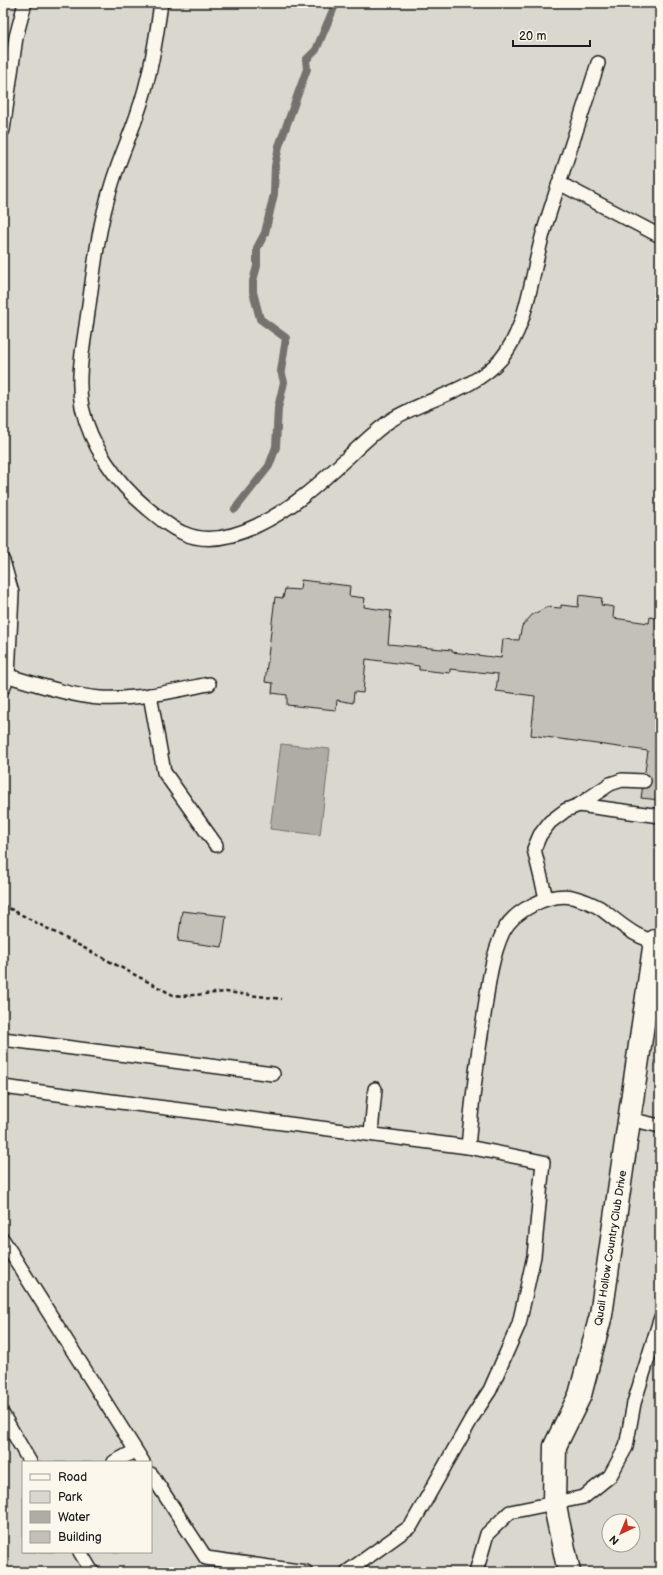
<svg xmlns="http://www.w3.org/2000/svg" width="663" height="1575" viewBox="0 0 663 1575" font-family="'Balsamiq Sans',sans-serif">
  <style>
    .green { fill: #dad7ce; stroke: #7b7a75; fill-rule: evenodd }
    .water { fill: #afaca5; stroke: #74726e }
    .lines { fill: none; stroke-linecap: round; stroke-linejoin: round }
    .stream { stroke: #74726e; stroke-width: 8 }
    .building { fill: #c3c0b8; stroke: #1c1c1c }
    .lane-casing { stroke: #1c1c1c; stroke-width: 16 }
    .street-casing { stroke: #1c1c1c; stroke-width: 25 }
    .path { stroke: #1c1c1c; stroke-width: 2.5; stroke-dasharray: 4 3; stroke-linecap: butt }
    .lane { stroke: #fbf7ec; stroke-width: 13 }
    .street { stroke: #fbf7ec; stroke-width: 22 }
    .labels { text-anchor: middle; stroke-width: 4; stroke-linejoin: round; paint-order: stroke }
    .street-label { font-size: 11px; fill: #1c1c1c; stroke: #fbf7ec }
  </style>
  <rect width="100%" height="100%" fill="#fbf7ec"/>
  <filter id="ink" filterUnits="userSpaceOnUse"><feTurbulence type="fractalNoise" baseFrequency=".025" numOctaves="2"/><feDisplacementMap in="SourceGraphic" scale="8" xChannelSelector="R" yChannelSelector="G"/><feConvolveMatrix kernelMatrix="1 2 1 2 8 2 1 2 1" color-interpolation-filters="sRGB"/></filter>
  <g filter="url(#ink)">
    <path class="green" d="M 3,3 L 660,3 L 660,1572 L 3,1572 ZM 23,1462 L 151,1462 L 151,1552 L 23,1552 ZM 609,1521 L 633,1521 L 633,1545 L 609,1545 Z"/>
    <polygon class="water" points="281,744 330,749 320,835 270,829"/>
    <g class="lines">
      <polyline class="stream" points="235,509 269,466 276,447 278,408 284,382 281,371 286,338 260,319 253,292 253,281 257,266 257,248 265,233 274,194 275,166 279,146 307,69 306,60 316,50 336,3"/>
    </g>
    <g class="building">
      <polygon points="301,580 350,586 349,596 365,598 364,607 391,611 388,644 452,650 452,652 501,658 503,639 519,640 522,626 532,615 547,607 561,608 561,605 578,607 579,595 602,598 601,605 614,607 613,618 649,623 650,617 660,619 660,800 641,798 648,751 531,735 535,696 496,691 498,674 450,669 450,673 421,670 419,670 419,666 366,659 363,693 354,692 353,703 337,700 336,710 287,705 287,695 272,693 273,683 265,682 275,597 283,598 285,589 300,590"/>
      <polygon points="182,911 226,916 222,947 178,941"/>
    </g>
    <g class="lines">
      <defs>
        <g id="lane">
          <path d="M 161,3 C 156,40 150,79 137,115 C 129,139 118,162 111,187 C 98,227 94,270 88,312 C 84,343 76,376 82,407 C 90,445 117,483 146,507 C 158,517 169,527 183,533 C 207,544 233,537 256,526 C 292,509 319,484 347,458 C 361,445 375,431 391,420 C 426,398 472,392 501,359 C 529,326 532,267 545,227 C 562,172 581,118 598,63"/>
          <polyline points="3,130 16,37 25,3"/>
          <polyline points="559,183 660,236"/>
          <polyline points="3,561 12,593 8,676"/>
          <path d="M 3,688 L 8,676 C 36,684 72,696 100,698 C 137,700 174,691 209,684"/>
          <polyline points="150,695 164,772 216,845"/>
          <polyline points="579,805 610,784 622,780 644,781"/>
          <polyline points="546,898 534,849 540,835 550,822 566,810 579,805 660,816"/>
          <polyline points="3,1039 273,1074"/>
          <polyline points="3,1087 468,1147"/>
          <polyline points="629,1119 660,1126"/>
          <polyline points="371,1133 375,1089"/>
          <polyline points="3,1240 143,1462"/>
          <polyline points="3,1415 30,1462"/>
          <polyline points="114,1462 135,1451"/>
          <polyline points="151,1474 206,1558 306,1572"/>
          <polyline points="80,1552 92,1572"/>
          <path d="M 347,1572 L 411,1526 L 473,1416 L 490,1390 L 519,1324 L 534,1256 L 543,1162 L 468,1147 C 472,1103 477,1059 484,1015 C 488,987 491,958 503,932 C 513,911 548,893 572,897 C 580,899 593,904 600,908 C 615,919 641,944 660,940"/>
          <polyline points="476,1572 487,1534 510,1512 584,1497 610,1476 626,1447 634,1403 660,1320"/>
        </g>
        <polyline id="street" points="569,1572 554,1502 555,1446 580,1395 601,1315 655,941"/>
      </defs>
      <use href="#lane" class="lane-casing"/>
      <use href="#street" class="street-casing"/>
      <polyline class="path" points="3,905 173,995 183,996 226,992 282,999"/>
      <use href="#lane" class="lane"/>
      <use href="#street" class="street"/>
    </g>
  </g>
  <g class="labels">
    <g class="street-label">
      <text transform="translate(610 1248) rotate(-81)" y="4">Quail Hollow Country Club Drive</text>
    </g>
  </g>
  <rect width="663" height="1575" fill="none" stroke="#fbf7ec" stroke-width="16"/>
  <rect x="8" y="8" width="647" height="1559" fill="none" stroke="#1c1c1c" stroke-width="1.5" filter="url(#ink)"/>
  <rect x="22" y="1461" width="130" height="92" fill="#fbf7ec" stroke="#a29f99"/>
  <rect x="30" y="1474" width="20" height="6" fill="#fbf7ec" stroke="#a29f99"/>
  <text x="58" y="1481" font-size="12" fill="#1c1c1c">Road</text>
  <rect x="30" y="1491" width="20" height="12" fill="#dad7ce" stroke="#a29f99"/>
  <text x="58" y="1501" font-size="12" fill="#1c1c1c">Park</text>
  <rect x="30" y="1511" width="20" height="12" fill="#afaca5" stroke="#a29f99"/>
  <text x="58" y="1521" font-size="12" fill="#1c1c1c">Water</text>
  <rect x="30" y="1531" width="20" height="12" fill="#c3c0b8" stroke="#a29f99"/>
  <text x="58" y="1541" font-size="12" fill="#1c1c1c">Building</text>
  <g transform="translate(621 1533) rotate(224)"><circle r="19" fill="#fbf7ec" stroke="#a29f99"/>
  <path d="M0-3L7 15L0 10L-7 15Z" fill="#c8321e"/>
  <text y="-6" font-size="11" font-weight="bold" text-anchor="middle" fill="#1c1c1c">N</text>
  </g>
  <path d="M513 40v6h77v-6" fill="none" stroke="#1c1c1c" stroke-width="2"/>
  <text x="519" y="40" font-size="12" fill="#1c1c1c" stroke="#fbf7ec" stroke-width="3" paint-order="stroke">20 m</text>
</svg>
